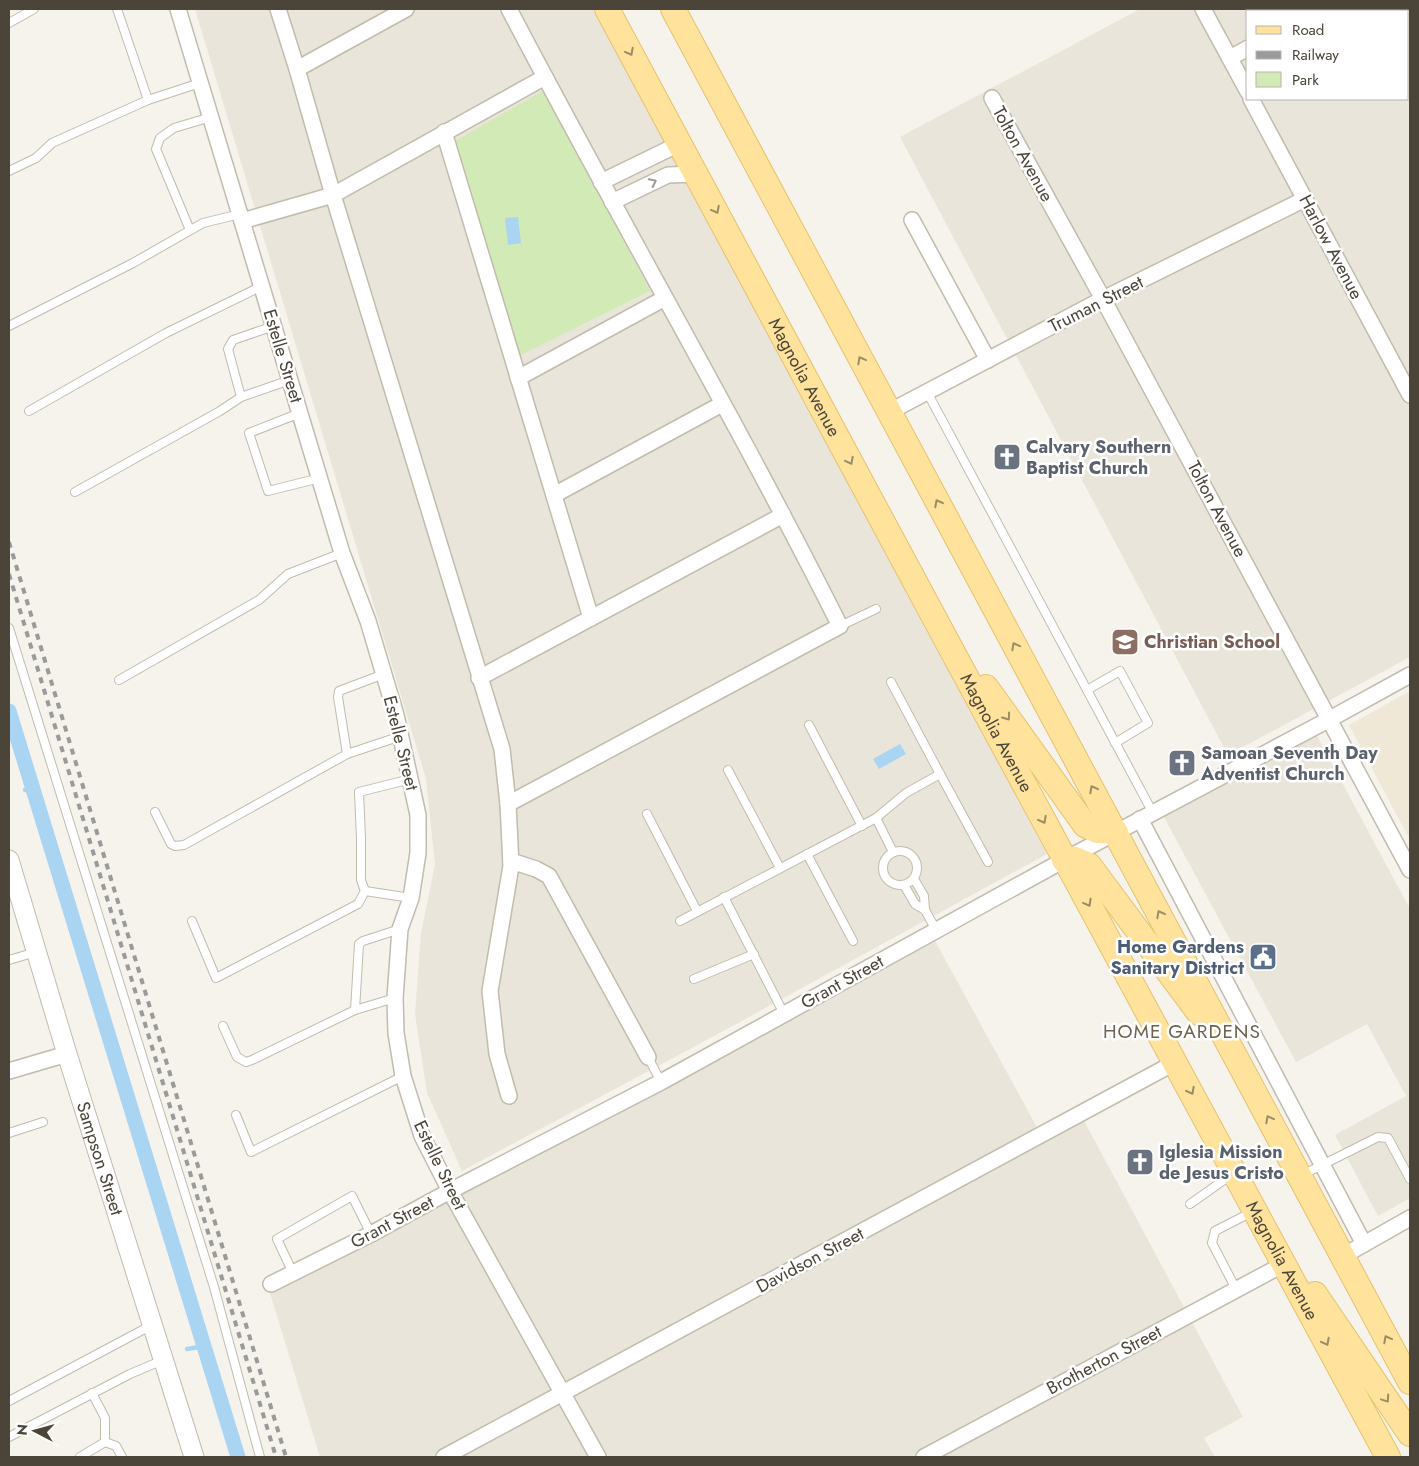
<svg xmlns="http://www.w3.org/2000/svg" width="1419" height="1466" viewBox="0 0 1419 1466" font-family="Jost,sans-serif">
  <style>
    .residential { fill: #eae5da; fill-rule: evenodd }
    .education { fill: #efe8d6 }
    .green { fill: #d2eab5 }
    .water { fill: #a9d4f2 }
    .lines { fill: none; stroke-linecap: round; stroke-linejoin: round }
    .stream { stroke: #a9d4f2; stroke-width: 4.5 }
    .canal { stroke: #a9d4f2; stroke-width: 15 }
    .service-casing { stroke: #c2bbae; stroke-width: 10 }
    .minor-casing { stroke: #c2bbae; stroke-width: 18 }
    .tertiary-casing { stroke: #c2bbae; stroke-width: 21 }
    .primary-casing { stroke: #e6c16a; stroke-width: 26 }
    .service { stroke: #fff; stroke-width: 8 }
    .minor { stroke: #fff; stroke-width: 15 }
    .tertiary { stroke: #fff; stroke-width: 19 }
    .primary { stroke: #ffe39c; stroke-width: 24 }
    .rail { stroke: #9a9a9a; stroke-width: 4; stroke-dasharray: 6 6; stroke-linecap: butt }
    .oneway { stroke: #9c8c66 }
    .oneway2 { stroke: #9c9892 }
    .labels { text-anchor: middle; stroke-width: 5; stroke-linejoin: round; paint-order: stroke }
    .street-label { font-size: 18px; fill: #4b4439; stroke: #fff }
    .worship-label { font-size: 18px; font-weight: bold; fill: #5b616d; stroke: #fff; text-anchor: start }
    .education-label { font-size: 18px; font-weight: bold; fill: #785e54; stroke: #fff; text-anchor: start }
    .service-label { font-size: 18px; font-weight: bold; fill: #4e5e75; stroke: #fff; text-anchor: end }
    .neighbourhood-label { font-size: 19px; letter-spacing: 1px; fill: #6e6250; stroke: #fff }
  </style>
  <rect width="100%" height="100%" fill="#f6f3ec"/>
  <g class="residential">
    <polygon points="195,9 593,9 938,648 1047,854 716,1035 462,1171 427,1093 415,1014 421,933 435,865 426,779"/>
    <path d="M 1140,9 L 1410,9 L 1410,657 L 1228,755 L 900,137 ZM 1248,11 L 1408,11 L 1408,99 L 1248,99 Z"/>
    <polygon points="1316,734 1410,909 1410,1198 1378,1216 1335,1135 1406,1096 1367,1024 1296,1062 1164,817"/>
    <polygon points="934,939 1039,1131 1082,1117 1243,1417 1204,1438 1215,1457 320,1457 270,1293"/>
  </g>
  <polygon class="education" points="1410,691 1410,840 1349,725"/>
  <polygon class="green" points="544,90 650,291 519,356 455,141"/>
  <g class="water">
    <polygon points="518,217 521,243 508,245 505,218"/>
    <polygon points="900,744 906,754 879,769 873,759"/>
  </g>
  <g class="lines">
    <g class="stream">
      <polyline points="25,790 32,788"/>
      <polyline points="187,1349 205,1346"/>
    </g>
    <polyline class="canal" points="9,711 238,1457"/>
    <defs>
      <g id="service">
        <polyline points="117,9 148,100 200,83"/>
        <polyline points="9,23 34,9"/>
        <polyline points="9,171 36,158 52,143 148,100"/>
        <polyline points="190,230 156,149 160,138 174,128 211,117"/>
        <polyline points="9,326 133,263 203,223 240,214"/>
        <polyline points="927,392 1153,813"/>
        <polyline points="241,397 228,349 233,340 274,326"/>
        <polyline points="29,411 166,333 262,286"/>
        <polyline points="300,413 249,433 268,491 320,478"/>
        <polyline points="75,492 220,411 241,397 290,380"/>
        <polyline points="840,626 876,609"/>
        <polyline points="9,628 214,1287 260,1457"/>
        <polyline points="384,674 339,691 338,697 347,754 401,736"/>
        <polyline points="119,680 259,600 288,574 342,553"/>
        <polyline points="1087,690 1120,671 1148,723 1115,743"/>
        <polyline points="809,725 862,826"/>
        <polyline points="728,770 780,868"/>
        <polyline points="940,774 988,862"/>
        <polyline points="155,812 171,844 175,846 184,845 347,754"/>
        <polyline points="647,814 697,911"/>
        <polyline points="876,818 906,793 940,774 891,682"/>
        <circle cx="900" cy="868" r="17"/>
        <polyline points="807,854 853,941"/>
        <polyline points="914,879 924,896 925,910 937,932"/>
        <polyline points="904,885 915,904 925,910"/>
        <polyline points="365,891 361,880 361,838 359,792 411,779"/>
        <polyline points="724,897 784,1014"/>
        <polyline points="192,921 216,978 358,904 365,891 411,898"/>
        <polyline points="680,921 876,818 893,852"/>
        <polyline points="9,960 36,952"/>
        <polyline points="694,979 754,954"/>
        <polyline points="395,998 355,1010 359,944 363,941 400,929"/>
        <polyline points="223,1026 237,1057 246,1062 252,1060 355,1010"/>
        <polyline points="648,1057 661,1082"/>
        <polyline points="236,1115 251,1152 403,1076"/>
        <polyline points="9,1133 43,1122"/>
        <polyline points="1302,1175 1378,1137 1388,1138 1410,1179"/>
        <polyline points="1190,1204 1231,1175"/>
        <polyline points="293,1273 277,1239 352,1196 371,1234"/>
        <polyline points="1236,1289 1212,1243 1215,1231 1252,1212"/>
        <polyline points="92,1393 105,1418 105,1442"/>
        <polyline points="9,1401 152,1325"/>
        <polyline points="9,1437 130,1374 163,1360"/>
        <polyline points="80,1457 105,1442 116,1446 122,1457"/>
      </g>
      <g id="minor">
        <polyline points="178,9 342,553 368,621 396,715 418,815 418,853 411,898 400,929 395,998 396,1033 403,1076 422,1136 450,1191 598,1457"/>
        <polyline points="278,9 297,69 333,195 502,749 508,804 511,866 490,991 497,1054 509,1096"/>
        <polyline points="1203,9 1248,92"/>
        <polyline points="1316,11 1320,9"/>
        <polyline points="1230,58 1248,48"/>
        <polyline points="297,69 406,9"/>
        <polyline points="992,98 1103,299 1410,870"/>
        <polyline points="1251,99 1410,395"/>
        <polyline points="444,132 591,618"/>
        <polyline points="601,182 679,144"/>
        <polyline points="612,202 668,175 696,174"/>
        <polyline points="912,220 988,360"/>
        <polyline points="242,221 333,195 545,77"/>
        <polyline points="518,378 665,298"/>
        <polyline points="889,412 1103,299 1305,199"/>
        <polyline points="554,495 722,404"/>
        <polyline points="479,678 783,515"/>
        <path d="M 508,804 L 840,626 C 735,417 617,216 509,9"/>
        <polyline points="1140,819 1364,1244"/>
        <polyline points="511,861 536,869 549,876 648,1057"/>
        <polyline points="9,1071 67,1054"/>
        <polyline points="1343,1256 1410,1218"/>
        <polyline points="271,1284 371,1234 450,1191 661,1082 1064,860 1330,719 1410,675"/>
        <polyline points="444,1457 1176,1062"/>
        <polyline points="924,1457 1284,1264"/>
      </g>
      <g id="tertiary">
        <path id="s1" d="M 9,860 L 67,1054 L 194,1457"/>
      </g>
      <g id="primary">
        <path id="s2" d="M 607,9 C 865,493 1128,974 1388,1457"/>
        <polyline points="673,9 1410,1382"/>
        <polyline points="986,687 1085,825 1097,831 1116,832"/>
        <polyline points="1064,860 1075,859 1089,865 1199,1013"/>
        <polyline points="1315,1294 1410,1434"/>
      </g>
    </defs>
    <use href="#service" class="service-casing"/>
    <use href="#minor" class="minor-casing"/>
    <use href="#tertiary" class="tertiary-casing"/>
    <use href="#primary" class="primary-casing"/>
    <use href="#service" class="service"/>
    <use href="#minor" class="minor"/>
    <use href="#tertiary" class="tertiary"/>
    <use href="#primary" class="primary"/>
    <g class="rail">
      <polyline points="9,542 286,1457"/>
      <polyline points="9,574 276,1457"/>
    </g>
  </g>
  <defs><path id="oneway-chevron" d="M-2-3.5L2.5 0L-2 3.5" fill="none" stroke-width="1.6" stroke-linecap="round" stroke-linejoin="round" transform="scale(1.25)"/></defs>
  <g class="oneway">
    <use href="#oneway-chevron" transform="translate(630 52) rotate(62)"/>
    <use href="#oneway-chevron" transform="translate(716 210) rotate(62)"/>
    <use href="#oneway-chevron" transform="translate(861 360) rotate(-118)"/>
    <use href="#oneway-chevron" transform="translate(850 461) rotate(62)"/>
    <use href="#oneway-chevron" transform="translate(938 503) rotate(-118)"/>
    <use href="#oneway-chevron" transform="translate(1015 646) rotate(-118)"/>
    <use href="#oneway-chevron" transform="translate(1007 717) rotate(54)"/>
    <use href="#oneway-chevron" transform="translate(1093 789) rotate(-118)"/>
    <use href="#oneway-chevron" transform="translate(1043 820) rotate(62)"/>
    <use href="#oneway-chevron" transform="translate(1088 903) rotate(61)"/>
    <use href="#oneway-chevron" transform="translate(1160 914) rotate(-118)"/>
    <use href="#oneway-chevron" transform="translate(1191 1091) rotate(62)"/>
    <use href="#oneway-chevron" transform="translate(1269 1119) rotate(-118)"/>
    <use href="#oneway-chevron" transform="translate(1387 1339) rotate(-118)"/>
    <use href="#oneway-chevron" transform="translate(1326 1342) rotate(62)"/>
    <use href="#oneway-chevron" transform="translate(1386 1399) rotate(56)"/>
  </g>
  <use class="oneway2" href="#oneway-chevron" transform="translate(653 182) rotate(-26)"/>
  <defs>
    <symbol id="church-square" viewBox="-11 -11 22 22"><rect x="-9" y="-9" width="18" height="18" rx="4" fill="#6b7280" stroke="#fff"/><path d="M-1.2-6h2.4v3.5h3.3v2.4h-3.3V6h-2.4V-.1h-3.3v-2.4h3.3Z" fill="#fff"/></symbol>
    <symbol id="school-square" viewBox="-11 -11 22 22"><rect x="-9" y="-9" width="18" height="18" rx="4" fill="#8d6e63" stroke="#fff"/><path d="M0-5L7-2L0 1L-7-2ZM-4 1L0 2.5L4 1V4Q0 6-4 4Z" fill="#fff"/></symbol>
    <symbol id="civic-square" viewBox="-11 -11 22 22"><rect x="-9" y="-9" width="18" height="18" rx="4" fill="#5c6f8a" stroke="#fff"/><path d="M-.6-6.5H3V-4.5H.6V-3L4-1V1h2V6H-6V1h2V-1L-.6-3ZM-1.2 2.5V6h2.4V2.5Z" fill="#fff"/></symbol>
  </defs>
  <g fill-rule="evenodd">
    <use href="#church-square" x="991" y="441" width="32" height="32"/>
    <use href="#school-square" x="1109" y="626" width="32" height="32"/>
    <use href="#church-square" x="1166" y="747" width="32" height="32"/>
    <use href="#civic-square" x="1247" y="941" width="32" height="32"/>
    <use href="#church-square" x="1124" y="1146" width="32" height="32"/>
  </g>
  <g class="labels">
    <g class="street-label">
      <text transform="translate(1023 154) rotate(61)" y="6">Tolton Avenue</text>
      <text transform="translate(1331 247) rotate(62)" y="6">Harlow Avenue</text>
      <text transform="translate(1096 304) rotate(-27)" y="6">Truman Street</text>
      <text transform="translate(283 356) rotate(73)" y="6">Estelle Street</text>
      <text dy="6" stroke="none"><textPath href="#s2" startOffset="418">Magnolia Avenue</textPath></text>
      <text transform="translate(1217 509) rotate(62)" y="6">Tolton Avenue</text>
      <text dy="6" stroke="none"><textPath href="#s2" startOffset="822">Magnolia Avenue</textPath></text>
      <text transform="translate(401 743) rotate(76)" y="6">Estelle Street</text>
      <text transform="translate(842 982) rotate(-29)" y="6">Grant Street</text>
      <text dy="6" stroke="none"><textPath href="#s1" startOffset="312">Sampson Street</textPath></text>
      <text transform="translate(440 1165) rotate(64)" y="6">Estelle Street</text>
      <text transform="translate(392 1222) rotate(-28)" y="6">Grant Street</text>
      <text transform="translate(810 1260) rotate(-28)" y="6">Davidson Street</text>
      <text dy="6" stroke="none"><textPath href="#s2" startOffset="1422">Magnolia Avenue</textPath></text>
      <text transform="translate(1104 1360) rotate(-28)" y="6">Brotherton Street</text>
    </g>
    <g class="worship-label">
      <text x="1026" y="453">Calvary Southern<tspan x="1026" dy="21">Baptist Church</tspan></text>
      <text x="1201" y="759">Samoan Seventh Day<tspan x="1201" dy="21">Adventist Church</tspan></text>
      <text x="1159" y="1158">Iglesia Mission<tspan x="1159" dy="21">de Jesus Cristo</tspan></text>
    </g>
    <g class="education-label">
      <text x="1144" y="648">Christian School</text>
    </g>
    <g class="service-label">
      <text x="1244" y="953">Home Gardens<tspan x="1244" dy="21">Sanitary District</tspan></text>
    </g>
    <g class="neighbourhood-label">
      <text x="1182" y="1038">HOME GARDENS</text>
    </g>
  </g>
  <rect width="1419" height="1466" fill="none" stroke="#4b4439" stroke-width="20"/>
  <rect x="1246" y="10" width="162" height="90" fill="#ffffff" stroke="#b7b4b0"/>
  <rect x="1256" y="26" width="25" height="8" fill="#ffe39c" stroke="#b7b4b0"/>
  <text x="1292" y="35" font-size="15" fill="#4b4439">Road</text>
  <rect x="1256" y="51" width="25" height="8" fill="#9a9a9a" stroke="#b7b4b0"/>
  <text x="1292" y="60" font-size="15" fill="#4b4439">Railway</text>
  <rect x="1256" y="72" width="25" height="15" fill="#d2eab5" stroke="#b7b4b0"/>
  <text x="1292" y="85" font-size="15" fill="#4b4439">Park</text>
  <g transform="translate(35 1431) rotate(276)" stroke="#ffffff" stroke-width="4" paint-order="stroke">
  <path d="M0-4L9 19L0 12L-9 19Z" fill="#4b4439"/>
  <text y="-8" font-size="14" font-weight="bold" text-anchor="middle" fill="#4b4439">N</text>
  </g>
</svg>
